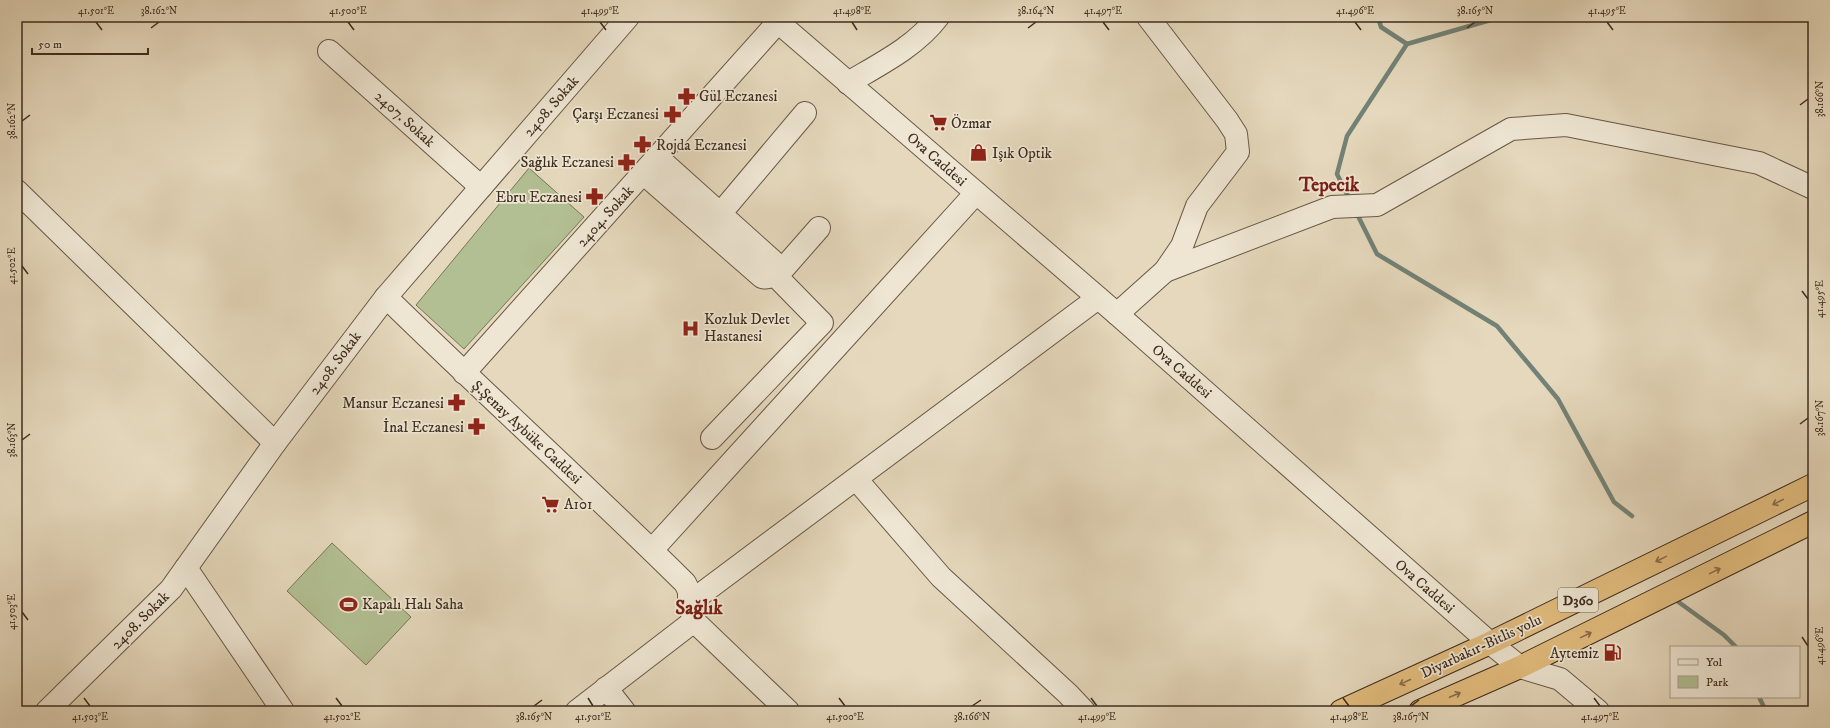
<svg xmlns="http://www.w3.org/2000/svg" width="1830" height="728" viewBox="0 0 1830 728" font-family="'IM FELL DW Pica',serif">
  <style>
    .green { fill: #b2bf92; stroke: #787658 }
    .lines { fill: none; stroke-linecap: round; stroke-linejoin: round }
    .stream { stroke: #738276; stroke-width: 4.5 }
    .minor-casing { stroke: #685846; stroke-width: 24 }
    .highway-casing { stroke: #3e2d1e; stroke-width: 24 }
    .minor { stroke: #eee6d3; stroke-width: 22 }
    .highway { stroke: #e2bc7e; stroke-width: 22 }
    .oneway { stroke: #886d49 }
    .ticks { fill: none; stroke: #3e2d1e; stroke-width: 1.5 }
    .labels { text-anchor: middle; stroke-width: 3.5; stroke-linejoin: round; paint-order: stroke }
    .shield { fill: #eee6d3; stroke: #736454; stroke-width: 1 }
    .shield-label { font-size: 14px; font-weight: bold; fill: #3e2d1e }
    .poi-label { font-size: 15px; fill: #3e2d1e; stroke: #eee6d3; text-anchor: start }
    .street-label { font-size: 15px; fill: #3e2d1e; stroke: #eee6d3 }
    .district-label { font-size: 19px; font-weight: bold; fill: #7a1f14; stroke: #eee6d3 }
    .neatline { fill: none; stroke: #3e2d1e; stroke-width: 1.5 }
    .ticks-label { font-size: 10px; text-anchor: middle; fill: #3e2d1e }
  </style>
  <rect width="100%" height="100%" fill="#e5d8bc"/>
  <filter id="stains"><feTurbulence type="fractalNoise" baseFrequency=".005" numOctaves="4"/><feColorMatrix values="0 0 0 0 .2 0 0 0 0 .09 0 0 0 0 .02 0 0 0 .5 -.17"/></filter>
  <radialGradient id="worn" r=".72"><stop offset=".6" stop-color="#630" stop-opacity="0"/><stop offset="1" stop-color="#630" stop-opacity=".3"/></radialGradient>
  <g class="green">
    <polygon points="529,168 584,217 464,349 416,305"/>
    <polygon points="332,543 411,617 366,665 287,591"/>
  </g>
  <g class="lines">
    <g class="stream">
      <polyline points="1378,17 1381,27 1407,44"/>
      <polyline points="1350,200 1337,174 1347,136 1407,44 1501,17"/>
      <polyline points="1356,212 1377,254 1497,326 1558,399 1614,502 1632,516"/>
      <polyline points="1673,598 1724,635 1736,647"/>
      <polyline points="1759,697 1765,709 1767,711"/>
    </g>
    <defs>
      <g id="minor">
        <polyline points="772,17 1117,314 1490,643 1520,667 1560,679 1598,711"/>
        <polyline points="329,51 481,187"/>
        <path d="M 848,83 C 880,64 915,47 938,17"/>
        <path d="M 643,173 L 762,277 C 771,279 777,273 775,263 L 657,157"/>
        <polyline points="17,191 275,443"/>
        <polyline points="720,214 805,113"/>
        <polyline points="1165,271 1332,207 1377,205 1511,129 1566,125 1759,163 1813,188"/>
        <polyline points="776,277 819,228"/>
        <path d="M 386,297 C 484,393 587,486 685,583 L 689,591 L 689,603 L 694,621 L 788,711"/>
        <polyline points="1117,314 1165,271 1182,246 1197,206 1238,152 1236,134 1227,120 1148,17"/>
        <polyline points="464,373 778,22"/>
        <polyline points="712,438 822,323 774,274"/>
        <polyline points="856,479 941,577 1068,694 1084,711"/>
        <polyline points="652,550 976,193"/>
        <polyline points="186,568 283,711"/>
        <polyline points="689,603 1098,298"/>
        <polyline points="606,688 624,711"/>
        <polyline points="47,711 171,589 275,443 386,297 628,17"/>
        <polyline points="577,711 694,621"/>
      </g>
      <g id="highway">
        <polyline points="1341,711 1490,643 1813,485"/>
        <polyline points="1420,711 1520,667 1813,522"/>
      </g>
    </defs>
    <use href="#minor" class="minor-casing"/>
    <use href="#highway" class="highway-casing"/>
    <use href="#minor" class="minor"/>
    <use href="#highway" class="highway"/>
  </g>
  <defs><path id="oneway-shaft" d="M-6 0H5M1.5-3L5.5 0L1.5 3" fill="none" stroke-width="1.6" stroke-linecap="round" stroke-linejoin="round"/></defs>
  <g class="oneway">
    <use href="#oneway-shaft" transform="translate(1778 502) rotate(154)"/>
    <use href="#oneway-shaft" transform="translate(1661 559) rotate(154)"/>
    <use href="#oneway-shaft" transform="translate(1715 571) rotate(-26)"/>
    <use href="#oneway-shaft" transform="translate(1586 635) rotate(-26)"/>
    <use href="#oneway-shaft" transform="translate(1405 682) rotate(155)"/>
    <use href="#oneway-shaft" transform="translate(1455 695) rotate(-23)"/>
  </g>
  <path class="ticks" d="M 96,22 L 102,30M 348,22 L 354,30M 600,22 L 606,30M 852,22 L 857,30M 1103,22 L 1109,30M 1355,22 L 1361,30M 1607,22 L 1613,30M 151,28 L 159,22M 1028,28 L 1036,22M 1467,28 L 1475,22M 1800,105 L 1808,99M 22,121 L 30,115M 22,266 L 28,274M 1802,291 L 1808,299M 1800,424 L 1808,418M 22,440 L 30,434M 22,612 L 28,620M 1802,637 L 1808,646M 84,698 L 90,706M 336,698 L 342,706M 588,698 L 593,706M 839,698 L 845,706M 1091,698 L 1097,706M 1343,698 L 1349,706M 1594,698 L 1600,706M 534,706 L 542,700M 972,706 L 981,700M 1411,706 L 1419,700"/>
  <defs>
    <symbol id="pharmacy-bare" viewBox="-9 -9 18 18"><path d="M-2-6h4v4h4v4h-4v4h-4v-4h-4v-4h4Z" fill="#8f2418" stroke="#eee6d3" stroke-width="2.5" paint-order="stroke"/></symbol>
    <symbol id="supermarket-bare" viewBox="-9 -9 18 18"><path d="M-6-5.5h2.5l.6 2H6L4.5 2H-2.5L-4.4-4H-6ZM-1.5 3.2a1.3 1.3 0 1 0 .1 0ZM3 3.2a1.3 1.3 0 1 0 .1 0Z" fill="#8f2418" stroke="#eee6d3" stroke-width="2.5" paint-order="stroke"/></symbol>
    <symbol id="shop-bare" viewBox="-9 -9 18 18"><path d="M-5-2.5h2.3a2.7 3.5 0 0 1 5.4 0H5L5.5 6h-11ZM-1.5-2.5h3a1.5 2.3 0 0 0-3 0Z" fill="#8f2418" stroke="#eee6d3" stroke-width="2.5" paint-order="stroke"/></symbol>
    <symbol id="hospital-bare" viewBox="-9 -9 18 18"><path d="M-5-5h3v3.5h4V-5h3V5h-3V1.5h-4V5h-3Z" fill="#8f2418" stroke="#eee6d3" stroke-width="2.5" paint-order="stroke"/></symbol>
    <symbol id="stadium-bare" viewBox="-9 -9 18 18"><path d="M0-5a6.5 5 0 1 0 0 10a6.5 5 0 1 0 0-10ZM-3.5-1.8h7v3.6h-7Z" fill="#8f2418" stroke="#eee6d3" stroke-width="2.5" paint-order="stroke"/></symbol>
    <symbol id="fuel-bare" viewBox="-9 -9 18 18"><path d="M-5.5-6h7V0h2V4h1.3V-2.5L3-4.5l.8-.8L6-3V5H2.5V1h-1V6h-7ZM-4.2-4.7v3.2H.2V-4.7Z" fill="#8f2418" stroke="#eee6d3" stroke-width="2.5" paint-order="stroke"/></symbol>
  </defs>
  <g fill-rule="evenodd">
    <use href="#pharmacy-bare" x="674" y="84" width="25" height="25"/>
    <use href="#pharmacy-bare" x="660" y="102" width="25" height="25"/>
    <use href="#supermarket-bare" x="926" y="110" width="25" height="25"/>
    <use href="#pharmacy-bare" x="630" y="132" width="25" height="25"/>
    <use href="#shop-bare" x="966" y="140" width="25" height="25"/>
    <use href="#pharmacy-bare" x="614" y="150" width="25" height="25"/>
    <use href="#pharmacy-bare" x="582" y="184" width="25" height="25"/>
    <use href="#hospital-bare" x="678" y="316" width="25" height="25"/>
    <use href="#pharmacy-bare" x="444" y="390" width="25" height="25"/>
    <use href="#pharmacy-bare" x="464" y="414" width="25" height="25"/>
    <use href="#supermarket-bare" x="538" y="492" width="25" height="25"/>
    <use href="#stadium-bare" x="336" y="592" width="25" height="25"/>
    <use href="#fuel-bare" x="1600" y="640" width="25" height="25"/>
  </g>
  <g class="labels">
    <rect class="shield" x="1558" y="588" width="40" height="24" rx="3"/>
    <g class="shield-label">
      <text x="1578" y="605">D360</text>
    </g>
    <g class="poi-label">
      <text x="699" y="101">Gül Eczanesi</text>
      <text x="659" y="119" text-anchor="end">Çarşı Eczanesi</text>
      <text x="951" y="128">Özmar</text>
      <text x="656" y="150">Rojda Eczanesi</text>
      <text x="992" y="158">Işık Optik</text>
      <text x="614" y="167" text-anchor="end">Sağlık Eczanesi</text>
      <text x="582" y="202" text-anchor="end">Ebru Eczanesi</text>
      <text x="704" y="324">Kozluk Devlet<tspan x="704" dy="17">Hastanesi</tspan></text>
      <text x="444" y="408" text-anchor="end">Mansur Eczanesi</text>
      <text x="464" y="432" text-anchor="end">İnal Eczanesi</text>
      <text x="564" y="509">A101</text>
      <text x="362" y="609">Kapalı Halı Saha</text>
      <text x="1599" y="658" text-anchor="end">Aytemiz</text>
    </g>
    <g class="street-label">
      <text transform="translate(551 106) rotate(-49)" y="5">2408. Sokak</text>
      <text transform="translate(405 119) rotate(42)" y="5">2407. Sokak</text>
      <text transform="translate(937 159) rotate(41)" y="5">Ova Caddesi</text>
      <text transform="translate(605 216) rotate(-48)" y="5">2404. Sokak</text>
      <text transform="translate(335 363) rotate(-53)" y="5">2408. Sokak</text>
      <text transform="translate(1182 371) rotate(41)" y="5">Ova Caddesi</text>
      <text transform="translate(527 432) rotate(43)" y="5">Ş.Şenay Aybüke Caddesi</text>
      <text transform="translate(1425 586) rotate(41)" y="5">Ova Caddesi</text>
      <text transform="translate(140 620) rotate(-45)" y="5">2408. Sokak</text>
      <text transform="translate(1481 646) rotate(-25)" y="5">Diyarbakır-Bitlis yolu</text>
    </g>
    <g class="district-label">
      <text x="1329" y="191">Tepecik</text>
      <text x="699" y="614">Sağlık</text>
    </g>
  </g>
  <rect width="1830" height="728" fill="none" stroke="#e5d8bc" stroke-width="44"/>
  <rect x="1670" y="646" width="130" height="52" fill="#eee6d3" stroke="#a89c8b"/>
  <rect x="1678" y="659" width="20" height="6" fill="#eee6d3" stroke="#a89c8b"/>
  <text x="1706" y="666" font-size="12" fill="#3e2d1e">Yol</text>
  <rect x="1678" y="676" width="20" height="12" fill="#b2bf92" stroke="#a89c8b"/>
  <text x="1706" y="686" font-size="12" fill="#3e2d1e">Park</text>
  <path d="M32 48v6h116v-6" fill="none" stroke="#3e2d1e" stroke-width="2"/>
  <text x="38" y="48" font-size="12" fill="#3e2d1e" stroke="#eee6d3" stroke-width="3" paint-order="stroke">50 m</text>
  <rect x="22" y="22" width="1786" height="684" class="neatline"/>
  <g class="ticks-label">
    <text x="96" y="14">41.501°E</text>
    <text x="159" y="14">38.162°N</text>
    <text x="348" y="14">41.500°E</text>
    <text x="600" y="14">41.499°E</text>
    <text x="852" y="14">41.498°E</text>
    <text x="1036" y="14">38.164°N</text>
    <text x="1103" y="14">41.497°E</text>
    <text x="1355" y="14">41.496°E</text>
    <text x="1475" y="14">38.165°N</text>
    <text x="1607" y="14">41.495°E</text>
    <text transform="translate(1819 99) rotate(-90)" y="4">38.166°N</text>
    <text transform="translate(11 121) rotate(-90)" y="4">38.162°N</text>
    <text transform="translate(11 266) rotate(-90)" y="4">41.502°E</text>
    <text transform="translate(1819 299) rotate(-90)" y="4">41.495°E</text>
    <text transform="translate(1819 418) rotate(-90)" y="4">38.167°N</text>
    <text transform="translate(11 440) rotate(-90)" y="4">38.163°N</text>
    <text transform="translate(11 612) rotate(-90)" y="4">41.503°E</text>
    <text transform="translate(1819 646) rotate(-90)" y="4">41.496°E</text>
    <text x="90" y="720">41.503°E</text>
    <text x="342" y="720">41.502°E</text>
    <text x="534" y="720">38.165°N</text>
    <text x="593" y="720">41.501°E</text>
    <text x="845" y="720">41.500°E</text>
    <text x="972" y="720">38.166°N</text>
    <text x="1097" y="720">41.499°E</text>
    <text x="1349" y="720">41.498°E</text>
    <text x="1411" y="720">38.167°N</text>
    <text x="1600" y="720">41.497°E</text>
  </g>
  <rect width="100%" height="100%" filter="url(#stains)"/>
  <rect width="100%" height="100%" fill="url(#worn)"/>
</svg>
